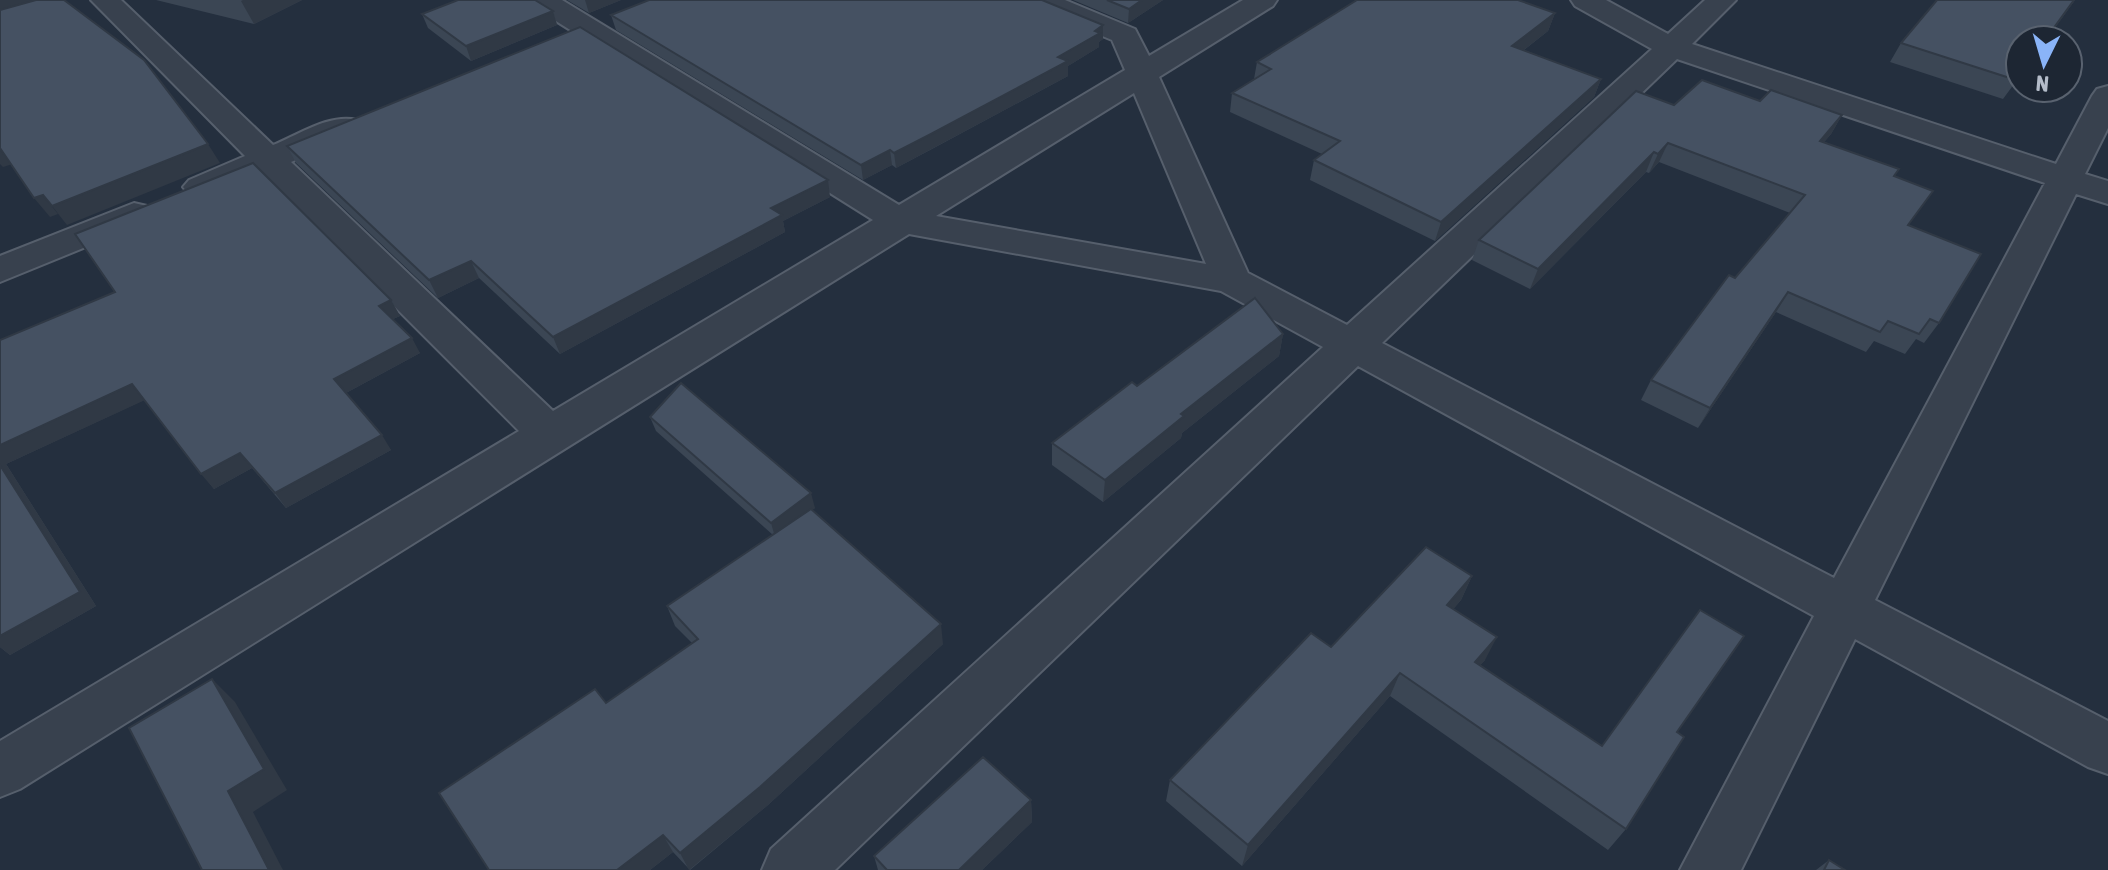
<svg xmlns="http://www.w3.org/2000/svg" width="2108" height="870" viewBox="0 0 2108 870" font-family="'Asap Condensed',sans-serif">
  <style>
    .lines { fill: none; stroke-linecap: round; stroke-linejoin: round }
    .minor-casing { stroke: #565f6c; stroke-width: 4 }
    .minor { fill: #38414e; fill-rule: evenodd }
    .wall { fill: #3b4654 }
    .shaded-wall { fill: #303945 }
    .building { fill: #455162; stroke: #303945; stroke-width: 2 }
  </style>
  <rect width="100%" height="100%" fill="#242f3e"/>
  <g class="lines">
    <defs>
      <g id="minor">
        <path d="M 91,0 L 121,0 L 273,145 C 298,135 330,113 357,120 L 361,127 L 357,134 L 291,162 L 553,411 L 873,220 L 532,6 L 528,0 L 562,0 L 899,205 L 1125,70 L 1112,40 L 1030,6 L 1026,0 L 1065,0 L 1135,29 L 1149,56 L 1243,0 L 1277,0 L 1273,6 L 1159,77 L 1248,273 L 1347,325 L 1652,49 L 1575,6 L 1571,0 L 1606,0 L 1668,34 L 1705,0 L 1736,0 L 1692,44 L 2056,164 L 2092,96 L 2097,89 L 2108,86 L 2108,128 L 2085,174 L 2108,181 L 2108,204 L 2076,194 L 1875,600 L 2108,721 L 2108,774 L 2088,767 L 1855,639 L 1741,870 L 1680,870 L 1814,616 L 1358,366 L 835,870 L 762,870 L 771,849 L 1323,347 L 1221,291 L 909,234 L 20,789 L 0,797 L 0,741 L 519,431 L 262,174 C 239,183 214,201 189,194 L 183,187 L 189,180 L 245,156 ZM 1677,59 L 2045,183 L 1834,578 L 1382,343 ZM 1134,93 L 1206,264 L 936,216 Z"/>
        <polygon points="134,203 147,206 152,214 147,222 0,282 0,256"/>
      </g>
    </defs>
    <use href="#minor" class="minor-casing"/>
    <use href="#minor" class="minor"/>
  </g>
  <g class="wall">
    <polygon points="156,0 302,0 254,24"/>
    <polygon points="567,0 621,0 589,13"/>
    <polygon points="1073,0 1163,0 1128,23"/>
    <polygon points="2075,0 2046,40 2020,40 2020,76 2003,99 1890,62 1901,43"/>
    <polygon points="553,11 557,25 471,61 428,28 422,14"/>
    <polygon points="1555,13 1548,31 1524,50 1601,79 1594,97 1435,241 1310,180 1314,160 1322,154 1230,112 1232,93 1254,79 1257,62"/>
    <polygon points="611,15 1103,25 1103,39 1099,42 1099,47 1068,66 1068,76 932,149 896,168 892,165 863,180 616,30"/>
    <polygon points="1760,101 1842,115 1831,134 1824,142 1899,169 1894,177 1939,323 1924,343 1916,339 1905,354 1874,341 1866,352 1776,312 1698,428 1641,400 1651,380 1790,213 1659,162 1649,173 1646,172 1530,289 1472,260 1479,240 1674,105"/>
    <polygon points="287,146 830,197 783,221 785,232 560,354 479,278 438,298 296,163"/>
    <polygon points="391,300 400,316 393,319 420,353 346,393 391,450 286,508 252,468 214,489 144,400 6,464 96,606 10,655 0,647 0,340"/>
    <polygon points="1283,334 1279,356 1182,433 1181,438 1103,502 1052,465 1052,443 1137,386"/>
    <polygon points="650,417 815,508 811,510 943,644 768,805 690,870 673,852 650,870 489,870 606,703 692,643 675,626 667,606 773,535 656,431"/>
    <polygon points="1472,576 1461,600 1453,609 1485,660 1480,665 1602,746 1677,732 1626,829 1608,850 1390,696 1242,866 1166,801 1170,780"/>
    <polygon points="1031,800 1032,822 982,870 878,870 874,856"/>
    <polygon points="1829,860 1845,870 1816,870"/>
  </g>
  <g class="shaded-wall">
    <polygon points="0,0 36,0 0,10"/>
    <polygon points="243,0 302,0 254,24 241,1"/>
    <polygon points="585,0 621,0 589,13"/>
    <polygon points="1142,0 1163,0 1128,23 1129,9"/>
    <polygon points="553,11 557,25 471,61 466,46"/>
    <polygon points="1555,13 1548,31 1506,64 1512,46"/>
    <polygon points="1103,25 1103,39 1099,42 1099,47 1068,66 1068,76 896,168 894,153 1058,57"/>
    <polygon points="1601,79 1594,97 1435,241 1441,222"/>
    <polygon points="1842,115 1831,134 1809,160 1820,141"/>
    <polygon points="1668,143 1659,162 1649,173 1658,154"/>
    <polygon points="208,144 220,163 67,225 52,206"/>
    <polygon points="0,148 13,164 3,167 0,164"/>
    <polygon points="890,150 892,165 863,180 861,165"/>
    <polygon points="1654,152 1646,172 1530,289 1538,269"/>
    <polygon points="828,180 830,197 783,221 785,232 560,354 553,337 771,208"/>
    <polygon points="43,195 58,214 50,217 34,198"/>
    <polygon points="471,261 479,278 438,298 429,280"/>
    <polygon points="1788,292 1776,312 1698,428 1710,408"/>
    <polygon points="391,300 400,316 388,321 379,306"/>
    <polygon points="1283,334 1279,356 1182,433 1181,438 1103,502 1105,480 1181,414"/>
    <polygon points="412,338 420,353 344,394 334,379"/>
    <polygon points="132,384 145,400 6,464 96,606 10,655 0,647 0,445"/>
    <polygon points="382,435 391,450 286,508 275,493"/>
    <polygon points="240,453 252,468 214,489 201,474"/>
    <polygon points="811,493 815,508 775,537 771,523"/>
    <polygon points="1472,576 1461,600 1437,629 1447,605"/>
    <polygon points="941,624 943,644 768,805 689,870 680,853"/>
    <polygon points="1497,637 1485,660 1463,685 1475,662"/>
    <polygon points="1400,673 1390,696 1242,866 1248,845"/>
    <polygon points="212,679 235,702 287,790 253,812 283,870 269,870 228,791"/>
    <polygon points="1031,800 1032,822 982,870 959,870"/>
    <polygon points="663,835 673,852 650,870 617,870"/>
  </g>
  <g class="building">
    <polygon points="36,0 64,0 144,60 208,144 52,206 43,195 34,198 0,148 0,10"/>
    <polygon points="458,0 535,0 553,11 466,46 422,14"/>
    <polygon points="649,0 1042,0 1103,25 1095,31 1100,33 1058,57 1068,61 931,134 894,153 890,150 861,165 611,15"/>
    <polygon points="1107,0 1142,0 1129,9"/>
    <polygon points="1357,0 1518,0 1555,13 1512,46 1601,79 1441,222 1314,160 1340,141 1232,93 1271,69 1257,62"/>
    <polygon points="1937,0 2074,0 2045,40 2020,40 2020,74 2016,80 1901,43"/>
    <polygon points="580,27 828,180 771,208 782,215 553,337 471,261 429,280 287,146"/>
    <polygon points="1702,80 1760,101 1771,90 1842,115 1820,141 1899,169 1894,176 1933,191 1908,225 1981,254 1939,323 1930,319 1919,334 1888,321 1880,332 1788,292 1710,408 1651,380 1729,275 1735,278 1805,195 1668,143 1658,154 1654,152 1538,269 1479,240 1636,91 1674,105"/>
    <polygon points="253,163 391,300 379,306 412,338 334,379 382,435 275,493 240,453 201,474 132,384 0,445 0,340 115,292 75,234"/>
    <polygon points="1255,298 1283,334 1181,414 1184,416 1105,480 1052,443 1132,382 1137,386"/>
    <polygon points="681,383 811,493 771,523 650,417"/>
    <polygon points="0,465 80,592 0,636"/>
    <polygon points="811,509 941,624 760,787 680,853 663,835 617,870 489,870 439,793 595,689 606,703 698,639 667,606"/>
    <polygon points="1426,547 1472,576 1447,605 1497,637 1475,662 1602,746 1700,610 1744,636 1677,732 1684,737 1626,829 1400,673 1248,845 1170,780 1311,633 1331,647"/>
    <polygon points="212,679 264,769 228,791 269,870 202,870 129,728"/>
    <polygon points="983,757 1031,800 959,870 887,870 874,856"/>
    <polygon points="1829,860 1845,870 1824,870"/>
  </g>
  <g transform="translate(2044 64) rotate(185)"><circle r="38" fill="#1d2633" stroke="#59626f" stroke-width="2"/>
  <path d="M0-6L14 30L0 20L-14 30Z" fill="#8ab4f8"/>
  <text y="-12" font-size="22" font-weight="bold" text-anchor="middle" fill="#b4bcc9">N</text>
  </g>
</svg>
